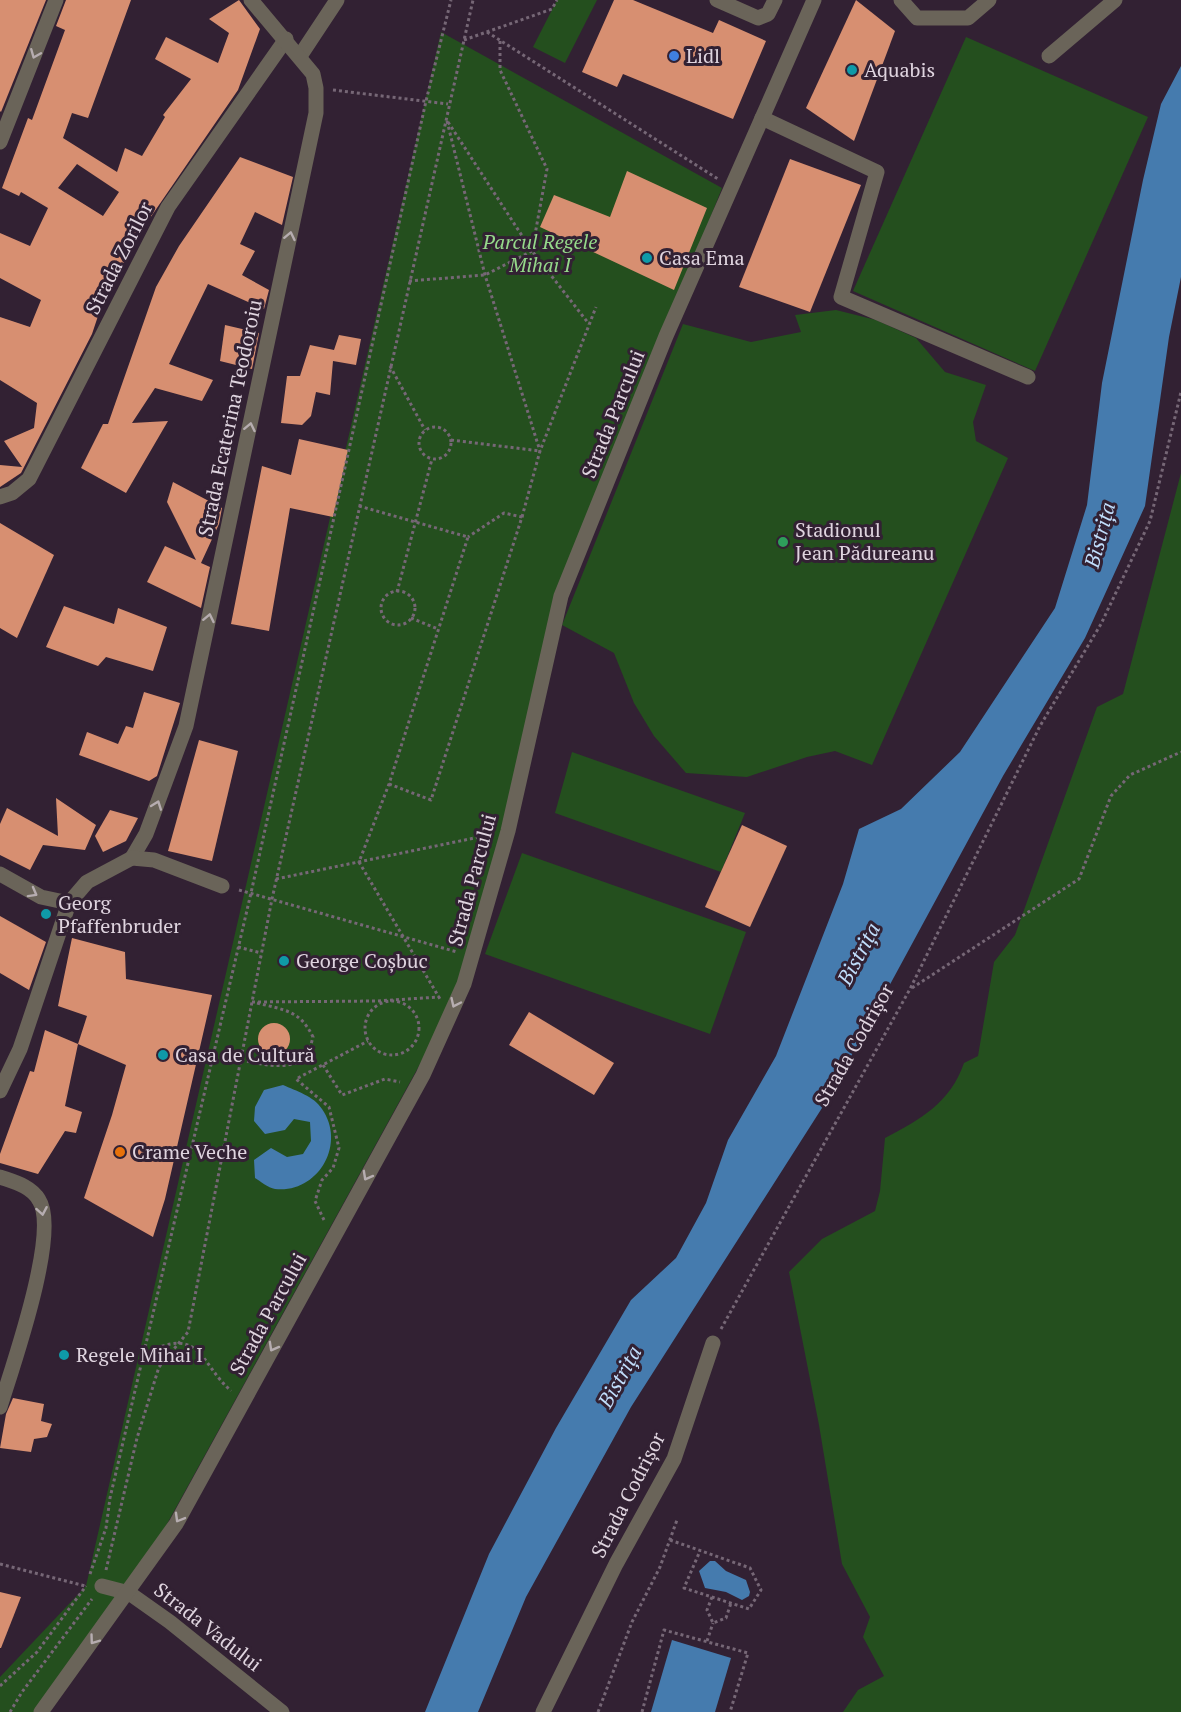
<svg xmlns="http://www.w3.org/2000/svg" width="1181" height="1712" viewBox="0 0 1181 1712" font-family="'PT Serif',serif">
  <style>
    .green { fill: #244f1e }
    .water { fill: #457bae }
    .building { fill: #d78f71; fill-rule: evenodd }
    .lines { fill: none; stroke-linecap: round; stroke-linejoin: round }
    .path { stroke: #766776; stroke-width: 3; stroke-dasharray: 3 3; stroke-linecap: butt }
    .minor { stroke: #6a6459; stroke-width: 15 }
    .oneway { stroke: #b6adb0 }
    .shop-dot { fill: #3f7fe0; stroke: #322133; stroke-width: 2 }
    .culture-dot { fill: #0f9aa8; stroke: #322133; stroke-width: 2 }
    .leisure-dot { fill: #2e9e5b; stroke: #322133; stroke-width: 2 }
    .food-dot { fill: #e8710a; stroke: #322133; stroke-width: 2 }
    .labels { text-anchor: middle; stroke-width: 6; stroke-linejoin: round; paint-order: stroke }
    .poi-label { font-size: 20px; fill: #dfd4df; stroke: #322133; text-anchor: start }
    .park-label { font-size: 20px; font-style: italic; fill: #95d98a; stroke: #322133 }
    .street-label { font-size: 20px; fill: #dfd4df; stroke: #322133 }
    .water-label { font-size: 21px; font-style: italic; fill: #c0ddfb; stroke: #322133 }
  </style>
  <rect width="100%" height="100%" fill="#322133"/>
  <g class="green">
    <polygon points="557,0 597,0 565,63 533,47"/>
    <polygon points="441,32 722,188 561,596 464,984 129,1593 47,1712 0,1712 0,1677 86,1586"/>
    <polygon points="966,37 1148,117 1035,371 853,291"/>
    <polygon points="836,310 876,320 916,338 945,372 986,385 973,422 976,441 1008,458 872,765 835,751 807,757 747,777 686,773 654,736 634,703 614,653 562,625 683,324 751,342 801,332 795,315"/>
    <path d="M 1181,473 L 1181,1712 L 843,1712 L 858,1690 L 884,1676 L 863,1637 L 870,1617 L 842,1564 L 819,1425 L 789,1272 L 822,1239 L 875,1211 L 880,1191 L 885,1138 C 921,1119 950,1103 964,1063 L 978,1056 L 994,962 L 1015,935 L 1097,707 L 1123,694 Z"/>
    <polygon points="572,752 745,813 721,872 555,813"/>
    <polygon points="522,853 746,932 710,1034 485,954"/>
  </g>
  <g class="water">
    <polygon points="1181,66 1181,277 1169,337 1145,506 1085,638 1003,776 829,1097 631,1407 526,1597 478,1712 425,1712 489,1554 556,1428 631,1300 676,1258 706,1203 728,1140 776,1056 843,884 859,829 901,809 960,752 1055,608 1087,505 1102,383 1143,180 1161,104"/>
    <path d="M 283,1085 C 296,1091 314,1096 322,1109 C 347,1145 317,1194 275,1189 C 268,1188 260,1181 255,1178 L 254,1160 L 271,1148 L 287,1157 L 303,1154 L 311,1141 L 310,1122 L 294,1119 L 285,1130 L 265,1134 L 254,1121 L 255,1107 L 264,1090 Z"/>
    <polygon points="710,1561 715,1561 726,1571 746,1580 750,1592 749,1596 742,1600 726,1592 705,1588 699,1571"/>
    <polygon points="672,1640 731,1658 715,1712 651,1712"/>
  </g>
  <g class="building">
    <polygon points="0,0 46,0 1,112 0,111"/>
    <path d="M 66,0 L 131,0 L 88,118 L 72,113 L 63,138 L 117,172 L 125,148 L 142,156 L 165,117 L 163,115 L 191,79 L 155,59 L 166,37 L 218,63 L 229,33 L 209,19 L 239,0 L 260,29 L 238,90 L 137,237 L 100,310 L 92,334 L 21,473 L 0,487 L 0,465 L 22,467 L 4,441 L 34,428 L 37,403 L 0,380 L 0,317 L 30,327 L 41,300 L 0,278 L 0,233 L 30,246 L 48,208 L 21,192 L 19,196 L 2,188 L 28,118 L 32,120 L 65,30 L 56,26 ZM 77,164 L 119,192 L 103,216 L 58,188 Z"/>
    <polygon points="614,0 633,0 713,33 719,20 766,41 733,119 623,74 617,87 582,72"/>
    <polygon points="856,0 895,31 854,141 806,108"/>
    <polygon points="240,157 293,177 282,225 255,212 240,244 255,251 242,275 269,290 264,309 208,284 169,364 213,380 202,401 155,388 132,423 168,421 126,493 81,468 103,424 108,424 156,287 179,246"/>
    <polygon points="790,159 861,185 810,312 739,287"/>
    <polygon points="627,171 707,208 674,290 540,227 554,195 610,217"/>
    <polygon points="225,325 259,333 252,369 220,361"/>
    <polygon points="339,335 361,339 356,365 333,361 330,395 316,392 311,416 302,425 281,423 287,376 300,376 310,345 334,350"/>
    <polygon points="299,439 348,450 333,517 290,508 269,631 231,624 262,466 291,475"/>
    <polygon points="173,482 222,508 219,524 201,563 210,567 201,608 147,582 165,546 196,560 167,502"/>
    <polygon points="0,523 54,555 17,638 0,628"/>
    <polygon points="64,606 114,624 118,608 167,627 153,671 106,657 98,666 46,647"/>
    <polygon points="144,692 180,703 157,776 149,781 79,755 87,732 118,744 126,726 133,728"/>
    <polygon points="199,740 238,751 212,861 168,851"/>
    <polygon points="56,798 96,825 85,850 43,845 30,870 0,855 0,824 7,808 58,836"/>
    <polygon points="110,810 138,818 126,841 103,852 95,836"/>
    <polygon points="742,825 787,846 750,927 705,907"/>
    <polygon points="0,916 46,942 29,990 0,973"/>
    <polygon points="72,938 125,952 126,979 212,995 165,1199 153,1237 84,1198 112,1115 126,1065 78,1044 87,1016 58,1006"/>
    <polygon points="529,1012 614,1063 594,1095 509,1045"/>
    <circle cx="274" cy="1039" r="16"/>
    <polygon points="45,1030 78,1044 65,1106 82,1112 76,1133 65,1131 38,1174 0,1163 0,1154 30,1071 34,1072"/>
    <polygon points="13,1398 44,1404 41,1421 52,1424 47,1437 34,1439 31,1452 0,1448 6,1414"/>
    <polygon points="0,1592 21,1597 1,1648 0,1648"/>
  </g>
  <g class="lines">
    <g class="path">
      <polyline points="487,32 718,179"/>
      <polyline points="464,40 552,9 557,0"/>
      <polyline points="333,90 448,104"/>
      <polyline points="447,121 485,275 540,451"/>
      <polyline points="448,122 532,251 589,324"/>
      <polyline points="409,281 485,275 532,251 547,169 500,70 500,40"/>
      <polyline points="390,366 425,430"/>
      <circle cx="435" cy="443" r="16"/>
      <polyline points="451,440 540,451"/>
      <polyline points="359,506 468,537 389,784 359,862 440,999"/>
      <polyline points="522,517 540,451 596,307"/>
      <circle cx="398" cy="608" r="17"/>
      <polyline points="397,592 432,459"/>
      <polyline points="411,618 438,629"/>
      <polyline points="389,784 431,800 522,517 504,513 468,537"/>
      <polyline points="276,879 489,835"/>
      <polyline points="239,890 457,952"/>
      <polyline points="238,947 261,953"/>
      <polyline points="912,988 1079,879 1111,796 1130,775 1181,752"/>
      <circle cx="392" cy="1028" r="27"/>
      <polyline points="252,1002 377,1001 439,997"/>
      <path d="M 241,1060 C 265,1065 284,1070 307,1059 L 313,1037 C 300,1010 284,1010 257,1003"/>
      <polyline points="323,1065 342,1095 385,1079 400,1082"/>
      <polyline points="324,1220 315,1201 322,1180 333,1168 339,1148 329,1107 296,1079 368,1041"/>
      <polyline points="721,1329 910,989 1040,726 1101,624 1150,521 1181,392"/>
      <path d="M 145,1353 C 202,1326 198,1361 231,1391"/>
      <polyline points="670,1540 750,1568 761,1590 749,1609 684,1588 700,1551"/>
      <polyline points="0,1564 85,1586"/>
      <polyline points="106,1570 137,1438 159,1367 188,1332 272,899 473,0"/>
      <polyline points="90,1574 106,1528 110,1498 251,893 426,101 451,0"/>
      <polyline points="712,1597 707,1610 713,1623 726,1618 731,1603"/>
      <polyline points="707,1641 713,1623"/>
      <polyline points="0,1686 37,1652 86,1586"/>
      <polyline points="10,1712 22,1692 92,1599"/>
      <polyline points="598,1712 632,1622 660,1567 677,1520"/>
      <polyline points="642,1712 664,1630 748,1653 730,1712"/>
    </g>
    <g class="minor">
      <polyline points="717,0 758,18 768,14 775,0"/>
      <polyline points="901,0 917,18 968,18 989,0"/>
      <polyline points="300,56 337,0"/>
      <polyline points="1049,56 1115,0"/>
      <polyline points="762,118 877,172 841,297 1028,377"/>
      <polyline points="0,142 56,0"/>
      <polyline points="0,497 12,493 29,479 168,207 286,39"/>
      <polyline points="132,858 146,834 186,726 316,113 316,88 313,74 251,0"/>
      <polyline points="0,874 41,897 69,903"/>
      <polyline points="0,1091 20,1049 69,903 87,882 132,858 154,860 222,886"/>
      <path d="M 0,1177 C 14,1182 31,1186 39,1200 C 60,1232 12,1368 0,1407"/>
      <polyline points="102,1586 129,1593 170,1622 282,1712"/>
      <polyline points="41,1712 176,1524 423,1075 464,984 508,831 561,596 666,336 814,0"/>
      <polyline points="543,1712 616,1564 674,1459 713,1343"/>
    </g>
  </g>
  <defs><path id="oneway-chevron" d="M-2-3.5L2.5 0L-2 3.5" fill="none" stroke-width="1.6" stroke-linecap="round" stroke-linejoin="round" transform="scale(1.5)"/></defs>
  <g class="oneway">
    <use href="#oneway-chevron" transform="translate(35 54) rotate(112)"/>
    <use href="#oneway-chevron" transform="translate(290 236) rotate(-78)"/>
    <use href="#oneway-chevron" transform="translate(250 427) rotate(-78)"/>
    <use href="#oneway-chevron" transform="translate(209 618) rotate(-78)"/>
    <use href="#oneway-chevron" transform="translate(157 805) rotate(-70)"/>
    <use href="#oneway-chevron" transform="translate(33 893) rotate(29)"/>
    <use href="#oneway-chevron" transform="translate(455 1003) rotate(115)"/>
    <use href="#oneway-chevron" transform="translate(367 1176) rotate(119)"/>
    <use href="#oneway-chevron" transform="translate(42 1211) rotate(80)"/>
    <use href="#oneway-chevron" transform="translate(273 1347) rotate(119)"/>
    <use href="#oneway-chevron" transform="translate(179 1518) rotate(120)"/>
    <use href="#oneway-chevron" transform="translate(94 1640) rotate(126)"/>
  </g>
  <circle class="shop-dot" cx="674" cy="56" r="6"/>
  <g class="culture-dot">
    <circle cx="852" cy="70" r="6"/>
    <circle cx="647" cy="258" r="6"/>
    <circle cx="46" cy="914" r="6"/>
    <circle cx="284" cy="961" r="6"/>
    <circle cx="163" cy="1055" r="6"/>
    <circle cx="64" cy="1355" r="6"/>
  </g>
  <circle class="leisure-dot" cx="783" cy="542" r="6"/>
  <circle class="food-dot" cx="120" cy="1152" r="6"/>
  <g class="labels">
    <g class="poi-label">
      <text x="686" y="63">Lidl</text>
      <text x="864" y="77">Aquabis</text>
      <text x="659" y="265">Casa Ema</text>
      <text x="795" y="537">Stadionul<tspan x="795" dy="23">Jean Pădureanu</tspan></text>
      <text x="58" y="910">Georg<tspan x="58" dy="23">Pfaffenbruder</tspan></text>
      <text x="296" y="968">George Coșbuc</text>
      <text x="175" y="1062">Casa de Cultură</text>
      <text x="132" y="1159">Crame Veche</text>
      <text x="76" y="1362">Regele Mihai I</text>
    </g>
    <g class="park-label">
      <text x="540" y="249">Parcul Regele<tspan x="540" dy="23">Mihai I</tspan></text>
    </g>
    <g class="street-label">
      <text transform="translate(119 258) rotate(-63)" y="7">Strada Zorilor</text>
      <text transform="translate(613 414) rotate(-68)" y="7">Strada Parcului</text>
      <text transform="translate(230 418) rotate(-78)" y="7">Strada Ecaterina Teodoroiu</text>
      <text transform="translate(472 880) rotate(-75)" y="7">Strada Parcului</text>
      <text transform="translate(854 1045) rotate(-60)" y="7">Strada Codrișor</text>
      <text transform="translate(268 1314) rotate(-61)" y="7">Strada Parcului</text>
      <text transform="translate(628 1495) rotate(-63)" y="7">Strada Codrișor</text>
      <text transform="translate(208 1627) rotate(38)" y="7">Strada Vadului</text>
    </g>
    <g class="water-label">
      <text transform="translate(1100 535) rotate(-75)" y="7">Bistrița</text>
      <text transform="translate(859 954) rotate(-62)" y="7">Bistrița</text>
      <text transform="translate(620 1377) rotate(-61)" y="7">Bistrița</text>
    </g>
  </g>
</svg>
